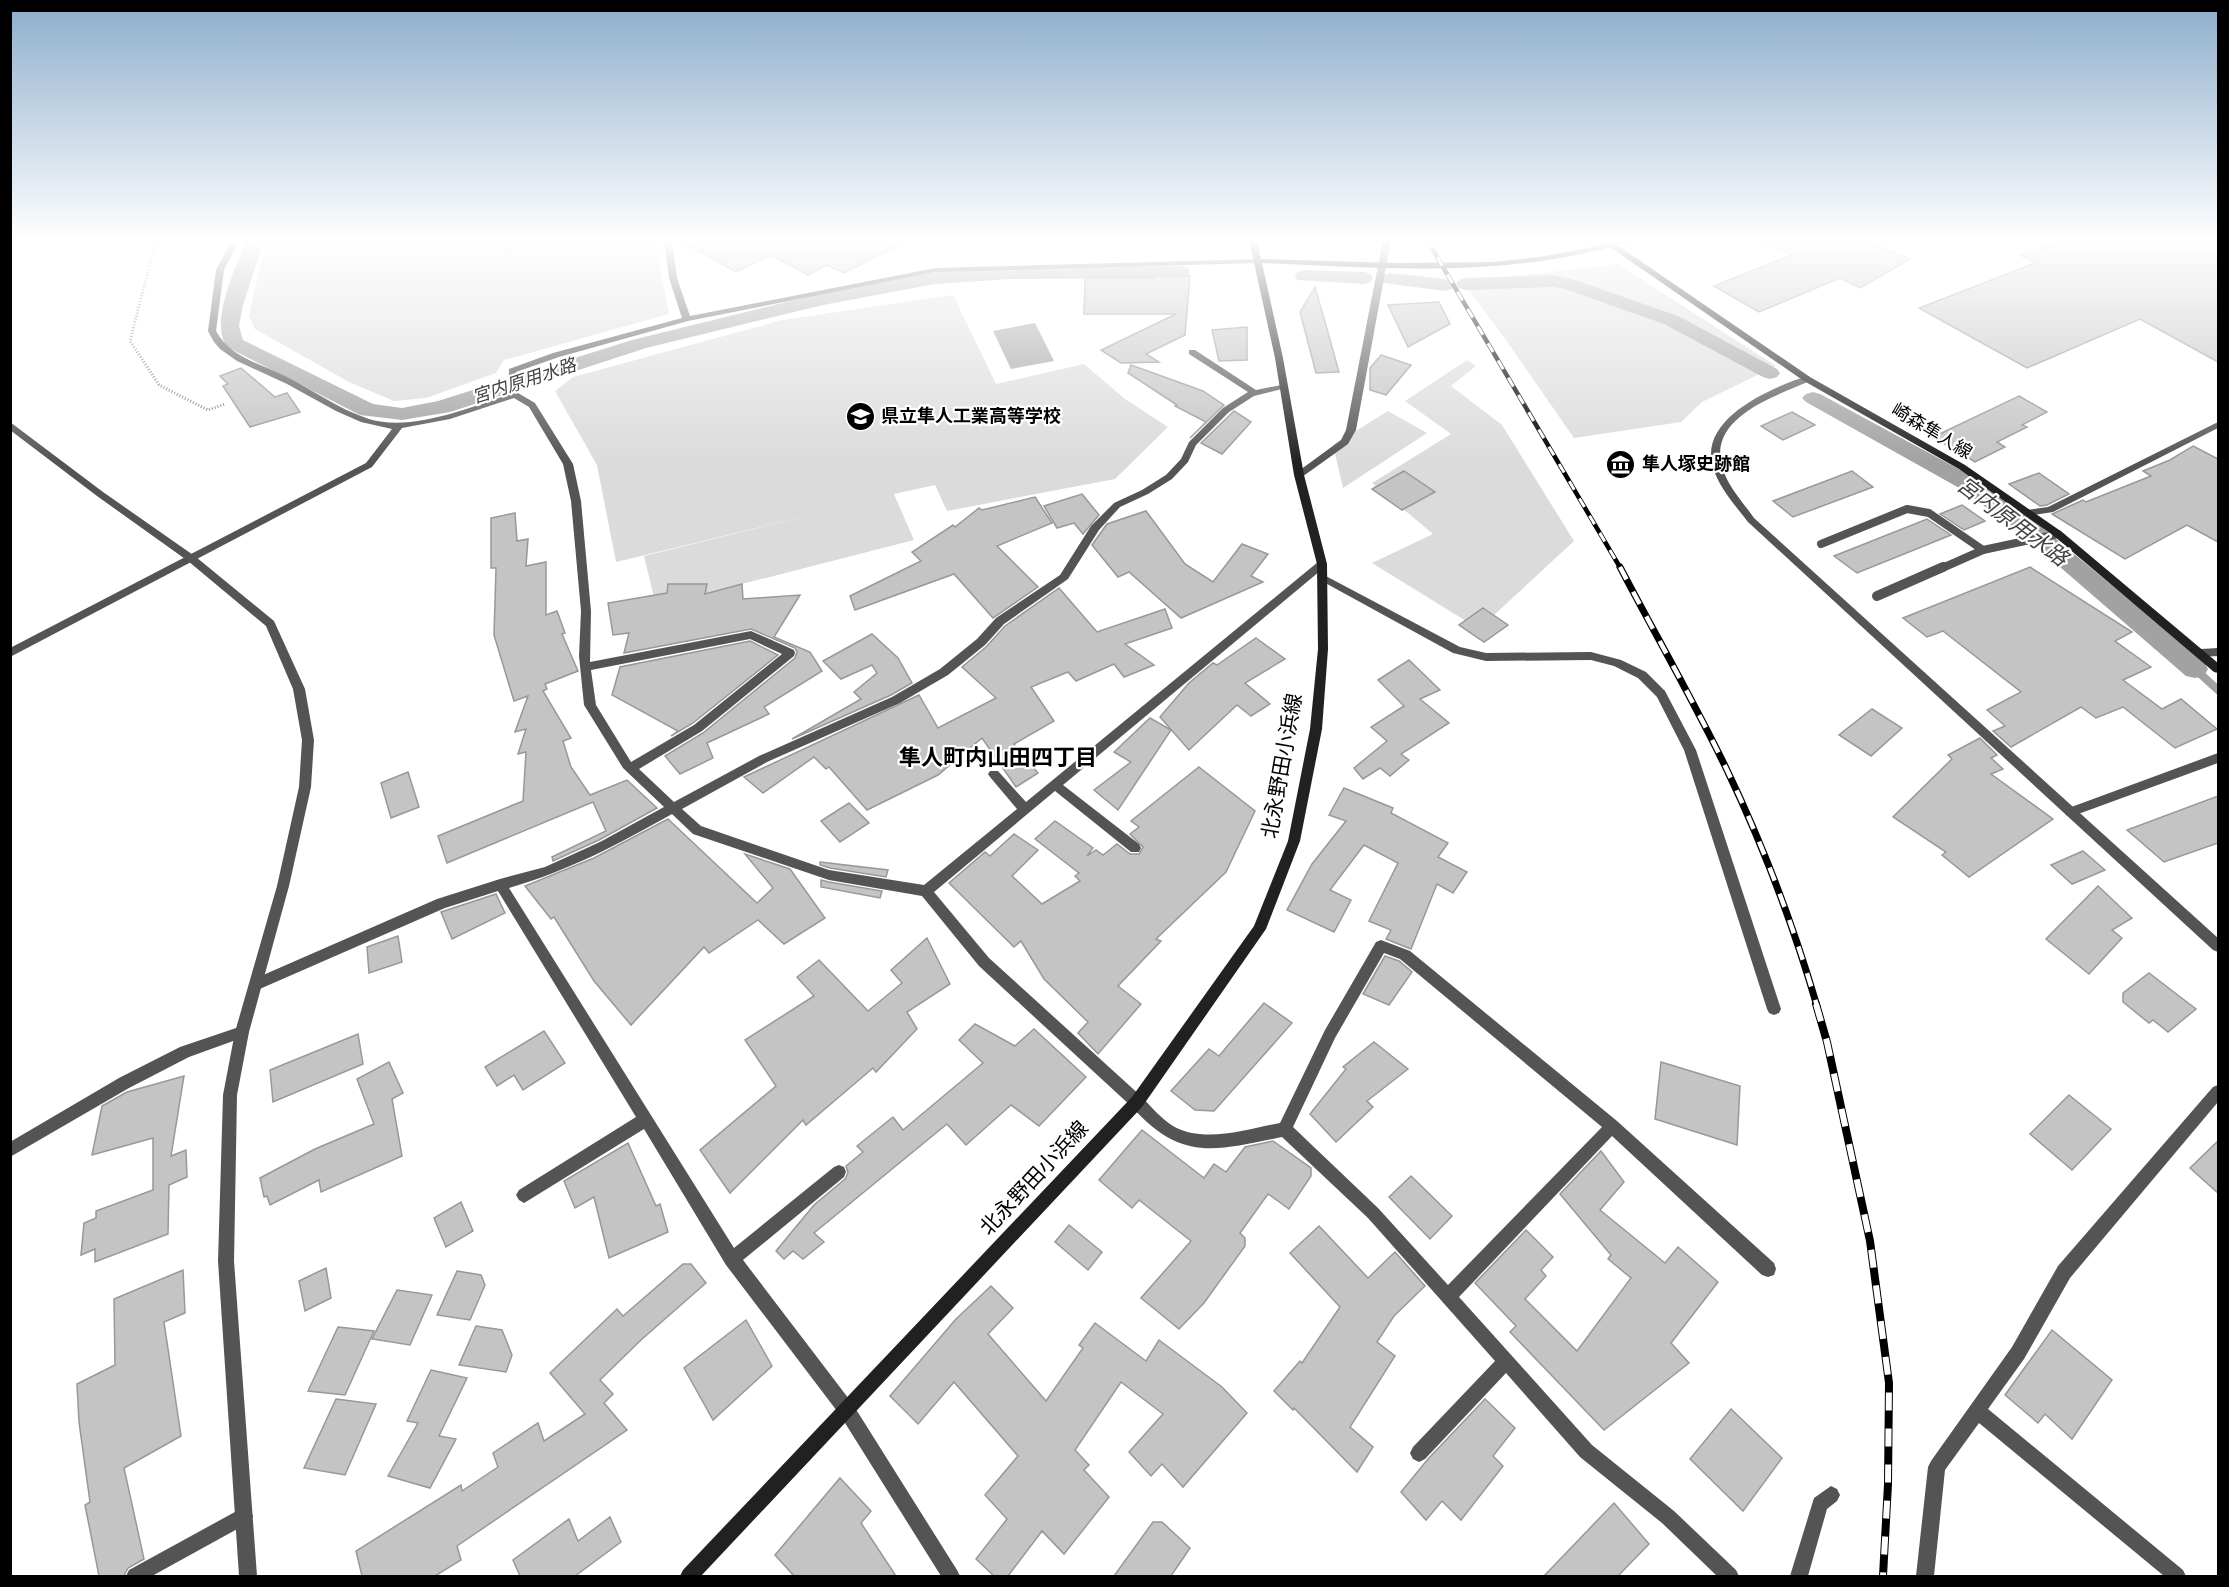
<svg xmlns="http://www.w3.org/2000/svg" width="2229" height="1587" viewBox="0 0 2229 1587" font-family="Quicksand,'Noto Sans JP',sans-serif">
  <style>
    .green { fill: #dbdbdb }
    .water { fill: #a2a2a2 }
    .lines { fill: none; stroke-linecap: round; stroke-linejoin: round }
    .stream { stroke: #a2a2a2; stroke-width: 8 }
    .canal { fill: #a2a2a2; fill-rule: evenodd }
    .building { fill: #c4c4c4; stroke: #989898; stroke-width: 1.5 }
    .path { stroke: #767676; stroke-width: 3; stroke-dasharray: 1 2; stroke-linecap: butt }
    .service-far1 { stroke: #545454; stroke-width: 8 }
    .service { stroke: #545454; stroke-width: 10 }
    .minor { fill: #545454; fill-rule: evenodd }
    .tertiary { fill: #545454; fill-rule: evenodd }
    .secondary { fill: #212121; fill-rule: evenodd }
    .rail-far2-casing { stroke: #000; stroke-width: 4.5 }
    .rail-far1-casing { stroke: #000; stroke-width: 7 }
    .rail-casing { stroke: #000; stroke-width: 8 }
    .rail-far2 { stroke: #fff; stroke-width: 3; stroke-dasharray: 10; stroke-linecap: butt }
    .rail-far1 { stroke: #fff; stroke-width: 4.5; stroke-dasharray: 14; stroke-linecap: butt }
    .rail { stroke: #fff; stroke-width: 6; stroke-dasharray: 18; stroke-linecap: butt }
    .labels { text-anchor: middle; stroke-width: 4.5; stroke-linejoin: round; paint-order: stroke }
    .far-water-label { font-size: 18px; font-style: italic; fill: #434343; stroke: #fff }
    .far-poi-label { font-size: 18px; font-weight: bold; fill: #000; stroke: #fff; text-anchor: start }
    .far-street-label { font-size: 18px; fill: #000; stroke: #fff }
    .street-label { font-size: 21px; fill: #000; stroke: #fff }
    .water-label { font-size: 22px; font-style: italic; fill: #434343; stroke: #fff }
    .neighbourhood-label { font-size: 22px; font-weight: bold; fill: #000; stroke: #fff }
  </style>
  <rect width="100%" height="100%" fill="#fff"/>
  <g class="green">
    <polygon points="270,240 655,240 669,314 504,360 496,373 426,398 394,401 349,382 255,329 249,316 264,247"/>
    <polygon points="1618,264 1776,366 1702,402 1681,422 1574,438 1508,343 1463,282"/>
    <polygon points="953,295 996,384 1084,364 1125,399 1168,427 1115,479 947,511 935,485 894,494 914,540 656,606 644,556 852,505 616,562 597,465 555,391 573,377 782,320"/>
    <polygon points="1467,360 1476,366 1451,386 1502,425 1574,541 1479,629 1372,563 1433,534 1372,483 1451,434 1405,401"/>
    <polygon points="1388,411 1427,433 1343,488 1333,445"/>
  </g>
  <polygon class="water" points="1035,323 1054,361 1011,369 993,331"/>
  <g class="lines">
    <polyline class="stream" points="2195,669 2218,690"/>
    <g class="canal">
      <path d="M 246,240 L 264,240 L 243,305 L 239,326 L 243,340 L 373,404 L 402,408 L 438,401 L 632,340 L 823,293 L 935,272 L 1011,267 L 1181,266 L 1188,268 L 1190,272 L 1188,276 L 1181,278 L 1011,279 L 935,284 L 823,305 L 646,348 L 450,412 L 402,420 L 360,415 L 227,347 C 209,321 236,268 246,240 Z"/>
      <polygon points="1304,270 1364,272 1371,274 1373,278 1371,282 1364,284 1297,280 1295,276 1297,272"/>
      <polygon points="1391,273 1445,279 1452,281 1455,285 1452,289 1445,291 1384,283 1381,279 1384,275"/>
      <polygon points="1554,275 1578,281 1678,316 1777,369 1780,373 1777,377 1770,379 1763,377 1664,324 1565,289 1554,287 1466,290 1459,288 1456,284 1459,280 1466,278"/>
      <polygon points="1813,392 1820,394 1977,479 2038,524 2204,662 2208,669 2204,676 2195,678 2186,676 2022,534 1961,489 1806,402 1802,398 1806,394"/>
    </g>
  </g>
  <g class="building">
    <polygon points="678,240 910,240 844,273 827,265 808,275 771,255 736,272"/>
    <polygon points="1758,240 1866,240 1910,259 1860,288 1840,278 1759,312 1714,286 1791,255"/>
    <polygon points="2067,240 2218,240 2218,362 2140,319 2027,368 1919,308 2035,263 2020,255"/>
    <polygon points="1154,276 1190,276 1185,335 1146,354 1159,362 1121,363 1101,350 1176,314 1084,314 1085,278 1154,278"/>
    <polygon points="1315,287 1327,329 1339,372 1316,373 1300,312"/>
    <polygon points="1439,302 1450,324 1408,347 1388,305"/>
    <polygon points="1247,327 1247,360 1219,361 1212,330"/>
    <polygon points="1381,355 1411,365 1386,395 1370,390 1370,368"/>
    <polygon points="1131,365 1203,391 1224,405 1190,438 1206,422 1175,406 1177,405 1128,373"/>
    <polygon points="241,368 275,397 287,393 300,412 250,427 223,386 228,384 220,376"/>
    <polygon points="2019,396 2047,412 2022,425 2027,427 1997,442 2005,447 1975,462 1933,437"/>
    <polygon points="1234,411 1251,422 1222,454 1201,443"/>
    <polygon points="1792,412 1815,425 1783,440 1761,426"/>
    <polygon points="2193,446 2218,459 2218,542 2187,525 2125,559 2052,514 2083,500 2086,502 2151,476 2143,471 2170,460"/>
    <polygon points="1404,471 1435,492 1402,510 1372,489"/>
    <polygon points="1852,471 1873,487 1793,517 1773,501"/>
    <polygon points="2039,473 2069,494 2047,505 2040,506 2009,484"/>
    <polygon points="1082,494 1099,515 1083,534 1074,523 1057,528 1044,506"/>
    <polygon points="1035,497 1052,523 997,546 1038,587 993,618 954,574 855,610 850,596 921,561 912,552 953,525 955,527 979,508 982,510"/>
    <polygon points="1962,505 1985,521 1964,530 1940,514"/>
    <polygon points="1146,511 1185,564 1213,582 1242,544 1268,554 1251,576 1263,582 1181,618 1129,572 1118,577 1092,545 1107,524"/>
    <polygon points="515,513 517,541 528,539 526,566 546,562 546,615 557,611 565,633 562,634 578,671 545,684 547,689 543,691 571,738 563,741 571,767 590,795 627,780 657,808 599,840 553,861 552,857 606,831 593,802 447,863 438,836 523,801 526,752 518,754 526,729 515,732 528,696 514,701 494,635 496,568 491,568 491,518"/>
    <polygon points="1927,519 1951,535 1857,573 1834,556"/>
    <polygon points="2030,567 2132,632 2115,641 2151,667 2123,680 2162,709 2181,699 2217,729 2175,748 2123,707 2096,718 2081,707 2011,747 1993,731 2005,726 1987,710 2021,692 1943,631 1927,637 1903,618"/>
    <polygon points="668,584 707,584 705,594 742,584 743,599 800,595 774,637 810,652 822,671 764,707 769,714 707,743 713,758 680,774 665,756 703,733 795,658 797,652 795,648 751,629 624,653 629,633 613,635 608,603 667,593"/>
    <polygon points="1059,588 1097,632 1165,609 1172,628 1125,644 1154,665 1124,677 1114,664 1076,681 1068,672 1031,687 1054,721 1014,744 1038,773 1016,787 982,738 938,775 867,810 829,767 826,769 814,757 763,793 744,777 919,695 938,728 996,698 962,667 986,647 1005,626"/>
    <polygon points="1483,608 1508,625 1484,642 1459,625"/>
    <polygon points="872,634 898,658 912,683 891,695 792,739 861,699 854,692 877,673 872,665 841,679 823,661"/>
    <polygon points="1256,638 1285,659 1245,683 1270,704 1251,716 1237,705 1189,750 1160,717 1189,683 1213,663 1217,665"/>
    <polygon points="750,641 778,655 693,723 671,736 678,731 612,695 620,667"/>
    <polygon points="1409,660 1440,690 1420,699 1449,723 1401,754 1409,760 1390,776 1380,768 1363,779 1354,768 1387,741 1371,727 1404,706 1378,680"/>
    <polygon points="1872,709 1902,728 1871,756 1839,735"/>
    <polygon points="1150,718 1171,730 1118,810 1094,790 1131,762 1114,752"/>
    <polygon points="1980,738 1997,755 1991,758 2003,769 1991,774 2053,819 1969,877 1942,855 1946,852 1893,817 1952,759 1948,755"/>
    <polygon points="1199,767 1255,811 1226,872 1156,939 1161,941 1118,986 1141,1004 1098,1054 1078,1033 1088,1022 1044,979 1021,941 1014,947 949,883 985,852 990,856 1014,834 1038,850 1012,876 1042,904 1080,881 1075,876 1079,873 1035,839 1055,821 1093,848 1087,856 1096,850 1103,855 1117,844 1130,854 1139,854 1143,847 1130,834 1139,827 1131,821"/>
    <polygon points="408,772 419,807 391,818 381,783"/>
    <polygon points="1344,788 1393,808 1391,813 1448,843 1438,857 1467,872 1453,893 1437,884 1411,949 1386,939 1391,930 1369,921 1398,863 1364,845 1330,890 1351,900 1334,932 1287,910 1312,864 1346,821 1329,815"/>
    <polygon points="2218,796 2218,843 2164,862 2127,830"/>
    <polygon points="849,803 869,823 840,842 821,821"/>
    <polygon points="668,819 757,903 773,888 745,854 790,869 825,918 784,944 758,920 709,953 704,947 631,1025 594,981 554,917 551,919 525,886 594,858"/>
    <polygon points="2083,851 2105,870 2072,884 2051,865"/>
    <polygon points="820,862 888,870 886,877 830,868 820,865"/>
    <polygon points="821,880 829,882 882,891 880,898 821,887"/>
    <polygon points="2098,886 2132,918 2112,930 2122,938 2089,974 2046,939"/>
    <polygon points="496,894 505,913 452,939 441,912"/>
    <polygon points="398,936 402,962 369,973 367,947"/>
    <polygon points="927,938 950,984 907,1012 917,1029 876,1072 873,1068 806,1125 803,1120 730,1193 700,1150 776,1086 745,1040 814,996 797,977 819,960 868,1011 902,983 891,970"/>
    <polygon points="1385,956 1399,961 1412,972 1389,1005 1363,994"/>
    <polygon points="2149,973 2196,1009 2168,1032 2153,1020 2149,1023 2123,1002 2123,993"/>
    <polygon points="1264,1003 1292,1023 1214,1111 1195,1110 1171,1091 1209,1049 1219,1056"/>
    <polygon points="975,1024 1015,1046 1034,1029 1086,1077 1039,1126 1011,1105 966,1145 947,1124 814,1233 824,1242 803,1259 793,1251 784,1259 776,1251 814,1205 845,1179 848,1173 846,1166 863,1152 857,1146 893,1117 903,1130 983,1063 959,1040"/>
    <polygon points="544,1031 565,1063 523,1090 514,1075 497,1086 485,1067"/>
    <polygon points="358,1034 363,1064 273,1102 270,1070"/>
    <polygon points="1374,1042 1408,1069 1367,1101 1373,1107 1336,1142 1310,1114 1346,1069 1343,1067"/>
    <polygon points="389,1062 403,1093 392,1099 402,1156 321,1192 319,1180 270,1205 267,1196 264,1197 260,1178 315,1149 374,1124 357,1079"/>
    <polygon points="1661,1062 1740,1086 1737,1145 1655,1119"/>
    <polygon points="184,1076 171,1156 186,1150 187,1177 169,1185 168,1234 95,1262 95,1249 81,1255 84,1223 96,1218 96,1211 153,1190 153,1138 92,1155 102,1106 127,1092"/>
    <polygon points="2069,1095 2111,1129 2072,1170 2030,1134"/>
    <polygon points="1142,1130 1204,1178 1214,1164 1226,1172 1245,1147 1273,1141 1311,1168 1311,1176 1289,1209 1268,1194 1240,1233 1245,1238 1245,1246 1204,1303 1179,1329 1141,1298 1191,1241 1139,1200 1132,1208 1099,1180"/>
    <polygon points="2218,1141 2218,1193 2190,1168"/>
    <polygon points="628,1143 656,1206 660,1204 668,1232 609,1258 594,1197 575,1208 564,1181"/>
    <polygon points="1601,1151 1624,1182 1600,1210 1665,1263 1678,1247 1718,1282 1671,1343 1689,1363 1604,1430 1510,1332 1516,1326 1475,1283 1526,1230 1553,1257 1541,1270 1546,1276 1525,1299 1577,1351 1631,1278 1608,1259 1611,1255 1560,1194"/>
    <polygon points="1411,1176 1452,1216 1430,1239 1389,1197"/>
    <polygon points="461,1202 473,1231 446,1247 434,1218"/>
    <polygon points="1069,1225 1102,1252 1088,1270 1055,1242"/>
    <polygon points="1319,1226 1368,1278 1395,1252 1425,1286 1394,1316 1377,1342 1395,1356 1350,1427 1373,1447 1357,1472 1294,1408 1293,1410 1274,1391 1300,1361 1302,1363 1340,1307 1290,1253"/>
    <polygon points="683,1264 691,1264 706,1283 641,1340 600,1380 613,1394 604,1403 627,1430 457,1546 461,1560 435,1576 362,1576 356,1551 461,1485 462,1491 498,1467 493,1453 538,1423 544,1441 585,1414 550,1373 617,1309 623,1316"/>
    <polygon points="326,1268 331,1298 305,1311 299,1281"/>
    <polygon points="183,1270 185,1313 164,1322 181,1436 124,1468 144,1559 128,1568 124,1576 99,1576 85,1505 90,1502 79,1422 77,1384 115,1365 114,1299"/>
    <polygon points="457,1271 481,1275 485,1285 470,1320 437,1315"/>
    <polygon points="991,1286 1013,1308 988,1334 1046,1401 1083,1348 1079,1345 1095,1323 1146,1361 1159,1340 1222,1387 1247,1413 1183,1487 1162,1464 1151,1476 1129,1452 1163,1414 1121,1382 1075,1450 1089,1465 1084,1470 1109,1497 1064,1554 1042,1531 1008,1576 994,1576 976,1559 1007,1519 985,1495 1018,1456 954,1382 918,1424 890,1396 956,1319"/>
    <polygon points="397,1290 432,1295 410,1345 372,1339"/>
    <polygon points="746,1320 772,1366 713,1420 684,1368"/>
    <polygon points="476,1326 502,1330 512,1355 506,1372 459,1365"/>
    <polygon points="338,1327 374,1331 345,1395 308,1391"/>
    <polygon points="2052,1330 2112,1380 2072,1439 2045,1414 2038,1423 2005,1395"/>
    <polygon points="431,1370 467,1378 439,1436 456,1439 430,1488 388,1476 418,1423 407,1421"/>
    <polygon points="336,1399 376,1404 345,1475 304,1468"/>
    <polygon points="1485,1399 1515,1428 1493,1456 1503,1466 1461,1520 1442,1501 1426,1520 1401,1492 1428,1459"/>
    <polygon points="1731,1409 1782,1458 1743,1511 1690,1459"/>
    <polygon points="840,1478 871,1511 861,1523 896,1576 794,1576 775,1555"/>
    <polygon points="1614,1503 1649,1544 1618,1576 1544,1576"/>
    <polygon points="610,1517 621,1542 575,1576 520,1576 513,1560 569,1519 578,1541"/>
    <polygon points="1153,1522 1162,1522 1190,1548 1171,1576 1114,1576"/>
  </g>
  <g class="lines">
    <polyline class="path" points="156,240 130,341 159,385 208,410 225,404"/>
    <g class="service-far1">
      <polyline points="1821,544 1907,509 1929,513 1983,550 2058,534"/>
      <polyline points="1940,569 1983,550"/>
    </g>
    <polyline class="service" points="1877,596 1943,567"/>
    <g class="minor">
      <path d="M 232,240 L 240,240 L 224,270 L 216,331 C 230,357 259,363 283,375 C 312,389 338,409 369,419 C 411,432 469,408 510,394 L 508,390 L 509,369 L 553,353 L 682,318 L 669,278 L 664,240 L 672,240 L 677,278 L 690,316 L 935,268 L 1262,259 L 1262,263 L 1259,263 L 935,272 L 688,321 L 559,357 L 516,372 L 516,390 L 518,393 L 535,403 L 573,464 L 581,501 L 591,611 L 590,662 L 751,631 L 794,650 L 795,653 L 794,656 L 702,731 L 639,769 L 674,802 L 759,756 L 892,697 L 940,669 L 977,639 L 996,618 L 1060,575 L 1091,526 L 1114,503 L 1142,490 L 1166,475 L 1181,459 L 1189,442 L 1223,408 L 1248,392 L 1189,354 L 1189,350 L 1195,350 L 1256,390 L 1286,384 L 1286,388 L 1254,396 L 1229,412 L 1196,445 L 1188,462 L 1172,479 L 1148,494 L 1120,507 L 1099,530 L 1068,579 L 1004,624 L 985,645 L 948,675 L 900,703 L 767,762 L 682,809 L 701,826 L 829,870 L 924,885 L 1017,809 L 990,777 L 988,774 L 990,771 L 998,771 L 1026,802 L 1318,562 L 1326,562 L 1326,566 L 1063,785 L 1139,844 L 1141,848 L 1139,852 L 1131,852 L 1055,791 L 934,892 L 989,958 L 1142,1097 C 1152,1108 1161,1118 1173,1126 C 1204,1144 1248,1129 1280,1123 L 1325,1030 L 1376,942 L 1381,940 L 1410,951 L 1617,1121 L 1774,1263 L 1776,1269 L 1774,1275 L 1768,1277 L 1762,1275 L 1612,1136 L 1459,1297 L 1592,1445 L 1674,1511 L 1736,1570 L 1739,1576 L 1717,1576 L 1662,1523 L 1580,1457 L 1506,1373 L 1425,1459 L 1419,1462 L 1413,1459 L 1410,1453 L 1413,1447 L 1495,1361 L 1368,1218 L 1282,1137 C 1217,1150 1182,1163 1132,1107 L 979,966 L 922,896 L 829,880 L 693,834 L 672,814 C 617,845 570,870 509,888 L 734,1248 L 834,1167 L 839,1165 L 844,1167 L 846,1172 L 844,1177 L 743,1260 L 852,1403 L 957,1570 L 960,1576 L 941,1576 L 840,1415 L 726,1265 L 644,1129 L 529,1200 L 524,1203 L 519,1200 L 516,1195 L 519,1190 L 636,1117 L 498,891 L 445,908 L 262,988 L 257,990 L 252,988 L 250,984 L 252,980 L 437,899 L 500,879 L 545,867 L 600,842 L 664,807 L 623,768 L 584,705 L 579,656 L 581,611 L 571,501 L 563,464 L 529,407 L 514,398 L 450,419 L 402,428 L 372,467 L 10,657 L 10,648 L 366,463 L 392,429 L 361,422 L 336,411 L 287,384 L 237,361 L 220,349 L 214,342 L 208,331 L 216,270 ZM 750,639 L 782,654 L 694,725 L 631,762 L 596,705 L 591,670 ZM 1384,953 L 1400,959 L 1602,1127 L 1448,1285 L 1378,1208 L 1293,1127 L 1335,1038 Z"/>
      <polygon points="1383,240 1391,240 1356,430 1348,444 1302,477 1296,477 1296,473 1341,440 1346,430"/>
      <polygon points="2218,422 2218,428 2053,512 2027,516 2022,513 2027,510 2048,507"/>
      <polygon points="1322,574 1460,647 1486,653 1591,652 1621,660 1646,672 1665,691 1696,750 1781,1009 1779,1013 1774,1015 1769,1013 1767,1009 1684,750 1657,697 1638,678 1614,666 1591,660 1486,661 1453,653 1318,579 1317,577 1318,575"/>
      <polygon points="2218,648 2218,656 2201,657 2196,653 2201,649"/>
      <polygon points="2218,753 2218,763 2070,817 2066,815 2064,812 2066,809"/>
      <polygon points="242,1026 247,1028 249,1032 247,1036 189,1057 129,1088 10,1157 10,1142 119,1078 180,1047"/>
      <polygon points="2218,1085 2218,1102 2070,1278 2024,1359 1988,1409 2183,1570 2186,1576 2164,1576 1979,1423 1945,1470 1934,1576 1916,1576 1928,1467 1931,1461 2012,1347 2058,1266 2213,1087"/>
      <polygon points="1831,1486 1837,1489 1840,1495 1837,1501 1827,1509 1808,1576 1790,1576 1814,1498"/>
      <polygon points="244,1507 250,1510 253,1516 250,1522 152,1576 126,1576 129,1570"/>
    </g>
    <g class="tertiary">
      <polygon points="10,240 20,240 10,244"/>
      <path d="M 1807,376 L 1810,377 L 1810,381 C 1776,396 1708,417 1722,466 C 1727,486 1743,502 1754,518 L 2218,938 L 2218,952 L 2213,950 L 1748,522 C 1735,505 1719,488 1713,467 C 1698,419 1770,388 1807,376 Z"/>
      <polygon points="10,422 103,492 196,557 274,621 305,689 314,740 311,787 289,886 249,1032 237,1095 234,1261 257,1576 239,1576 218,1261 223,1095 235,1032 277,886 299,787 302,740 293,689 266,626 188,561 97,496 10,430"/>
    </g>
    <path class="secondary" d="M 1249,240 L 1257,240 L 1261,259 L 1398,263 L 1492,262 L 1539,257 L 1583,249 L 1620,240 L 1631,240 L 1630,242 L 1617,245 L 1810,377 L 1965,465 L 2062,532 L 2218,663 L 2218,673 L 2214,672 L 2054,536 L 1959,469 L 1804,381 L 1610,247 C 1497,278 1378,268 1262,263 L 1283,358 L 1304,475 L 1327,564 L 1328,649 L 1322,729 L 1300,841 L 1266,929 L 1142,1107 L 701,1576 L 680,1576 L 683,1570 L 1132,1097 L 1254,926 L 1288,841 L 1310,729 L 1318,649 L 1317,564 L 1294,475 L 1275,358 Z"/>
    <defs>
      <polyline id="rail-far2" points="1427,240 1621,569"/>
      <path id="rail-far1" d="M 1620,567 C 1655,634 1693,700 1726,768 C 1763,845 1793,924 1817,1006"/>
      <polyline id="rail" points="1816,1004 1827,1042 1870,1241 1889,1383 1888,1484 1883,1576"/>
    </defs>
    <use href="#rail-far2" class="rail-far2-casing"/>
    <use href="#rail-far1" class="rail-far1-casing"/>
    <use href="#rail" class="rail-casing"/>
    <use href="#rail-far2" class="rail-far2"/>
    <use href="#rail-far1" class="rail-far1"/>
    <use href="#rail" class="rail"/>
  </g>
  <linearGradient id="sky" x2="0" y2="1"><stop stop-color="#8cadcc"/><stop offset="0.52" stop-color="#fff"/><stop offset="1" stop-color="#fff" stop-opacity="0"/></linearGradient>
  <rect width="2229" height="462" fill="url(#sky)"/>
  <defs>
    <symbol id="school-disc" viewBox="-11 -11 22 22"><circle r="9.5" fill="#000" stroke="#fff"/><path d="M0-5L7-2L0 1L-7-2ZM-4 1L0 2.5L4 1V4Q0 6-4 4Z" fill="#fff"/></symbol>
    <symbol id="museum-disc" viewBox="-11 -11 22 22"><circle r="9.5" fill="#000" stroke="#fff"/><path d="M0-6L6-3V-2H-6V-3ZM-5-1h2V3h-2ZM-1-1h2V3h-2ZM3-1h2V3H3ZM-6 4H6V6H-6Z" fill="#fff"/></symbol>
  </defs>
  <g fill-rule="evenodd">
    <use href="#school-disc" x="844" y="400" width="33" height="33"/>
    <use href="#museum-disc" x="1604" y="448" width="33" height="33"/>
  </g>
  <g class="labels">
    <g class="far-water-label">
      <text transform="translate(524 381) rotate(-18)" y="6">宮内原用水路</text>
    </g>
    <g class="far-poi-label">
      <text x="881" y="422">県立隼人工業高等学校</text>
      <text x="1642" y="470">隼人塚史跡館</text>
    </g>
    <g class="far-street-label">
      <text transform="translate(1932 431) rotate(31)" y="6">崎森隼人線</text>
    </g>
    <g class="street-label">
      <text transform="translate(1282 766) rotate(-80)" y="7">北永野田小浜線</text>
      <text transform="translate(1034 1178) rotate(-47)" y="7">北永野田小浜線</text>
    </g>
    <g class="water-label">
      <text transform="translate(2013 521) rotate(37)" y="8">宮内原用水路</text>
    </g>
    <g class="neighbourhood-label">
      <text x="998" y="765">隼人町内山田四丁目</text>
    </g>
  </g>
  <rect width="2229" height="1587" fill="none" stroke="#000000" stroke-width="24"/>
</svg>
